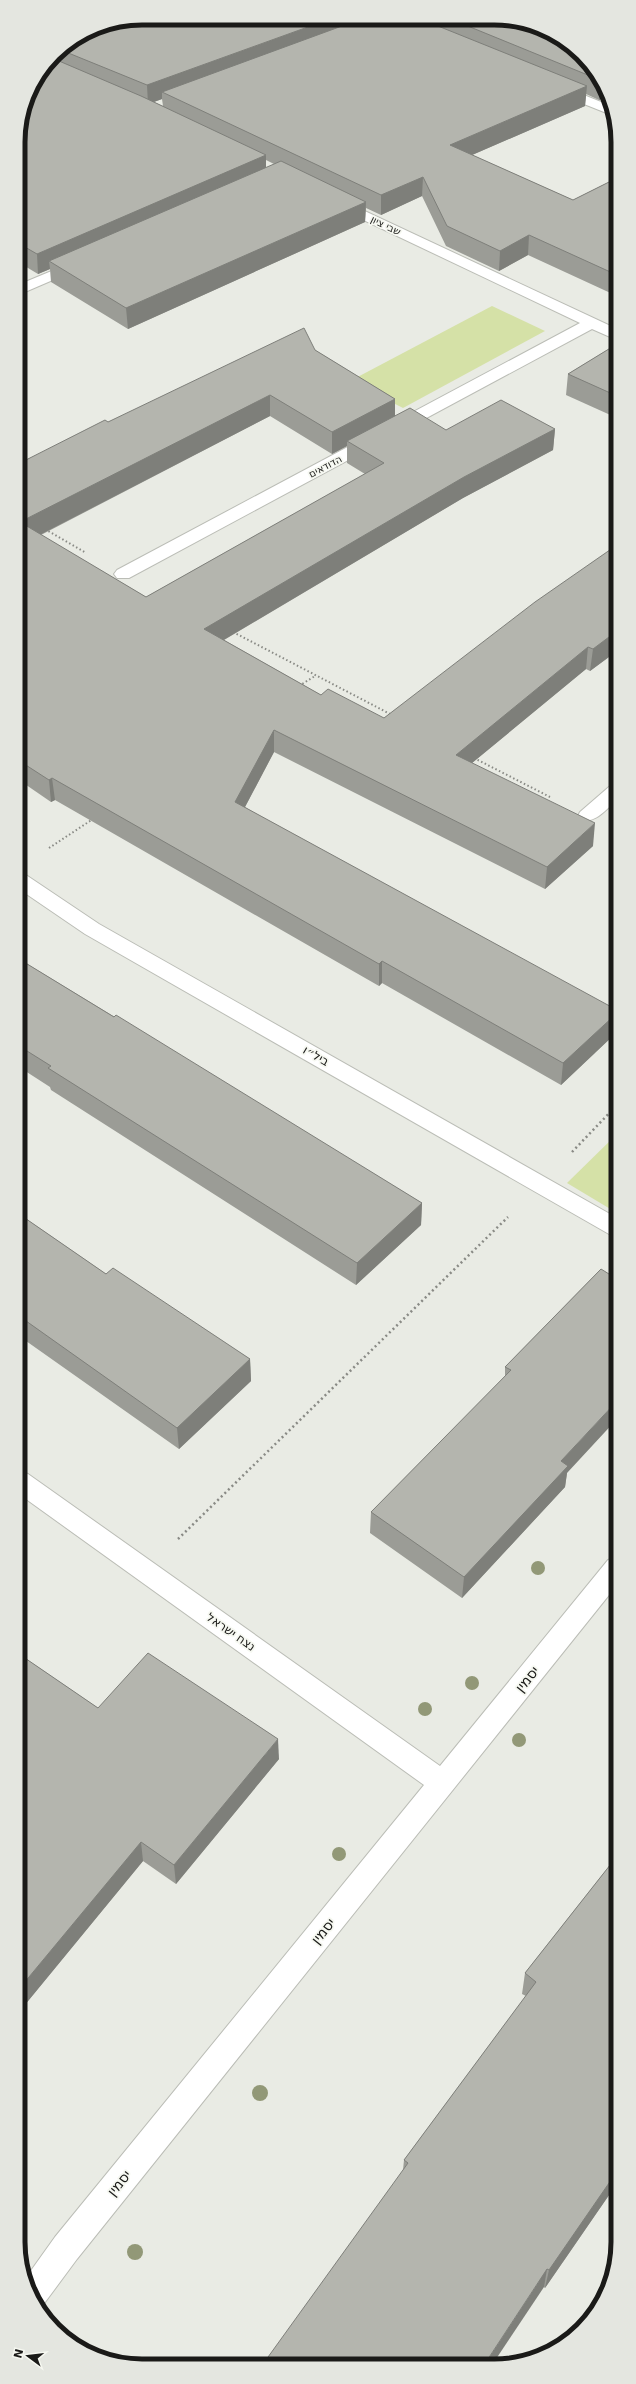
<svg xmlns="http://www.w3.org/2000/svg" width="636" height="2384" viewBox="0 0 636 2384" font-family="'DejaVu Sans',Heebo,sans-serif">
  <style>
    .green { fill: #d5e1a7 }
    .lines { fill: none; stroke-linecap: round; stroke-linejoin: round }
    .minor-casing { stroke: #bbbdb6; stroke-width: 2 }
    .path-far1 { stroke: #898a85; stroke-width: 2; stroke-dasharray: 1.5 2.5; stroke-linecap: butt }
    .path { stroke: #898a85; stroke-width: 2.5; stroke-dasharray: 2 3; stroke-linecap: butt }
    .minor { fill: #fff; fill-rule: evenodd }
    .tree { fill: #929877 }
    .wall { fill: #9b9c96; fill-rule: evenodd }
    .shaded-wall { fill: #7e7f7a }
    .building { fill: #b4b5ae; stroke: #7e7f7a }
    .labels { text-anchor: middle; stroke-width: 3.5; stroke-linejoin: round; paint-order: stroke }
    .far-street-label { font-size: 10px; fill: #1a1a18; stroke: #f6f8f1 }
    .street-label { font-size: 12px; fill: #1a1a18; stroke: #f6f8f1 }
    .near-street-label { font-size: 14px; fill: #1a1a18; stroke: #f6f8f1 }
    .rim { fill: none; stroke: #1a1a18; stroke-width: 5 }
  </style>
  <rect width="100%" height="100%" fill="#e9ebe4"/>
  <g class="green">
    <polygon points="492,306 545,331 403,408 350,381"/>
    <polygon points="617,1134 617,1213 567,1183"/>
  </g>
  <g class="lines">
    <defs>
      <g id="minor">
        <polygon points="559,85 611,106 614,116 554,92 552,89 554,86"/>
        <polygon points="339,199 617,329 617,340 592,329 129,578 117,578 114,574 117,570 580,323 334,206 332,203"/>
        <polygon points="78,260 83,261 85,264 83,267 18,295 18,285"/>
        <path d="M 617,784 L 617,800 C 606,809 596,824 580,820 L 578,816 L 580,812 L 610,786 Z"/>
        <polygon points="19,874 26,875 99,924 617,1218 617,1236 609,1234 85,934 19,889"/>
        <polygon points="19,1471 28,1474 440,1766 608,1560 617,1557 617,1585 77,2259 40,2309 31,2297 25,2279 55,2237 424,1785 19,1494"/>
      </g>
    </defs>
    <use href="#minor" class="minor-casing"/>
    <g class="path-far1">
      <polyline points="45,529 86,553"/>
      <polyline points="233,632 392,715"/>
      <polyline points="299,686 315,676"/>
      <polyline points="474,758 550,797"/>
      <polyline points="49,848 93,819"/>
    </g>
    <g class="path">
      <polyline points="572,1152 617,1105"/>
      <polyline points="178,1539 508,1217"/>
    </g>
    <use href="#minor" class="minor"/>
  </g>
  <g class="tree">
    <circle cx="538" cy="1568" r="7"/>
    <circle cx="472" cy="1683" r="7"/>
    <circle cx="425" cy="1709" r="7"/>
    <circle cx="519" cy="1740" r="7"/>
    <circle cx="339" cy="1854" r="7"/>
    <circle cx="260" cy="2093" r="8"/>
    <circle cx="135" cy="2252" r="8"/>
  </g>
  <g class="wall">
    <path d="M 142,18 L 518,20 L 582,55 L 605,87 L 608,96 L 599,100 L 586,94 L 585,106 L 472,155 L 573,200 L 617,178 L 617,296 L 528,255 L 499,271 L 446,246 L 422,196 L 381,215 L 366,208 L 365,222 L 128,329 L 51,282 L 50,269 L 38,274 L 18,262 L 18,134 L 28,94 L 55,54 L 95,27 ZM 162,99 L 163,106 L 154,102 ZM 266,160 L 274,164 L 266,168 Z"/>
    <polygon points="617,344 617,418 566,395 568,374"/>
    <path d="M 315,350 L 395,399 L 395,416 L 446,430 L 555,429 L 553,450 L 463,498 L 224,640 L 321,695 L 384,718 L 617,545 L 617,651 L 590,671 L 586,669 L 472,763 L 593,846 L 545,889 L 274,752 L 245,807 L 616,1033 L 561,1085 L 382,983 L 379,986 L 55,800 L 51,802 L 19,780 L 18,464 L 108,422 ZM 270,416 L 332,454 L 347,446 L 347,463 L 365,474 L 146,597 L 41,535 Z"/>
    <polygon points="19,959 422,1203 421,1225 356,1285 51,1090 50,1087 19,1067"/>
    <polygon points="19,1214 106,1274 250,1359 251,1381 179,1449 19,1336"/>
    <polygon points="601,1269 567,1473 565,1487 462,1598 370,1533 371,1512 505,1377 505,1367"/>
    <polygon points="19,1654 98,1708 279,1759 176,1884 143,1861 19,2012"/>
    <polygon points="618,1855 618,2182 545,2288 403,2170 404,2160 526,1996 522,1994 525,1973"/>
  </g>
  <g class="shaded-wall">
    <polygon points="330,19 381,20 162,92 162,99 148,104 147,85"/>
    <polygon points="601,81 605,87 608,96 599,100"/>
    <polygon points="587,86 585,106 449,165 450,145"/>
    <polygon points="266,155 266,175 49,261 50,269 38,274 37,254"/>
    <polygon points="423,177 422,196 381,215 381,195"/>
    <polygon points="366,202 365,222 128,329 126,308"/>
    <polygon points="529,235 528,255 499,271 500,251"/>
    <polygon points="270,395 270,416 22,544 20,522"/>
    <polygon points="395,399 395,420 347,441 347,446 332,454 332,432"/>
    <polygon points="555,429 553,450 463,498 205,651 204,629 464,477"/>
    <polygon points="617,631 617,651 590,671 593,649"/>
    <polygon points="588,647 586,669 455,777 456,755"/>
    <polygon points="274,730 274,752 236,824 235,802"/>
    <polygon points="52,778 55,800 51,802 49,780"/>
    <polygon points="595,823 593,846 545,889 547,867"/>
    <polygon points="382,961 382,983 379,986 379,964"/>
    <polygon points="617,1013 617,1026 616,1033 561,1085 563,1063"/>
    <polygon points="422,1203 421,1225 356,1285 357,1263"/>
    <polygon points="250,1359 251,1381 179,1449 177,1428"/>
    <polygon points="617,1401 617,1419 567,1473 565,1487 462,1598 464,1577 561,1461"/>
    <polygon points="22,1613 25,1634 19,1640 19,1616"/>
    <polygon points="278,1739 279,1759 176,1884 174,1865"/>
    <polygon points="141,1842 143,1861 19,2012 19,1989"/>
    <polygon points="618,2170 618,2182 545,2288 549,2270"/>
    <polygon points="547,2269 544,2287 492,2365 484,2365"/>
  </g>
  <g class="building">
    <polygon points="142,18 330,19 147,85 61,50 95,27"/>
    <polygon points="361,19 423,20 587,86 450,145 573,200 617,178 617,275 529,235 500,251 447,226 423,177 381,195 162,92"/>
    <polygon points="453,20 518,20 556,35 582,55 600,80"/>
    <polygon points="52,58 141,96 266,155 37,254 18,243 18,134 28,94"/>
    <polygon points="281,161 366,202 126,308 49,261"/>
    <polygon points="304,328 315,350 395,399 332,432 270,395 20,522 146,597 384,463 347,441 410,408 446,430 501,400 555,429 464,477 204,629 321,695 328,689 384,718 535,602 617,545 617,631 593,649 588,647 456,755 595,823 547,867 274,730 235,802 617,1010 617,1013 563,1063 382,961 379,964 52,778 49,780 18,760 18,464 105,420 108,422"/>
    <polygon points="617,344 617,396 568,374"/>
    <polygon points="19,959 114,1017 116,1015 422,1203 357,1263 48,1068 51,1066 19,1046"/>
    <polygon points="19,1214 106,1274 113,1268 250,1359 177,1428 19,1316"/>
    <polygon points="601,1269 617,1279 617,1401 561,1461 568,1466 464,1577 371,1512 511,1370 505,1367"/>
    <polygon points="19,1611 22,1613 19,1616"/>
    <polygon points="148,1653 278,1739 174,1865 141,1842 19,1989 19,1765 23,1760 19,1757 19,1654 98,1708"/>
    <polygon points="618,1855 618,2170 549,2270 547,2269 484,2365 263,2364 408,2163 404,2160 536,1982 525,1973"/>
  </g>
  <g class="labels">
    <g class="far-street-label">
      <text transform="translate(386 225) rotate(26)" y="4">שבי ציון</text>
      <text transform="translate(325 466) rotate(-28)" y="4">הדודאים</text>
    </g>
    <g class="street-label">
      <text transform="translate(316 1056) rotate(30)" y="4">ביל״ו</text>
      <text transform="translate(231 1632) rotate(35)" y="4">נצח ישראל</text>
    </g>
    <g class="near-street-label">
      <text transform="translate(527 1679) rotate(-51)" y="5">יסמין</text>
      <text transform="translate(323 1931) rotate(-51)" y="5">יסמין</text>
      <text transform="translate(119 2183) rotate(-51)" y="5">יסמין</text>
    </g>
  </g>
  <path d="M0 0H636V2384H0ZM142 25H494A117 117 0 0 1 611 142V2242A117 117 0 0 1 494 2359H142A117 117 0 0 1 25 2242V142A117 117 0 0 1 142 25Z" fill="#e4e6e0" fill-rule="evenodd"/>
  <path class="rim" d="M142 25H494A117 117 0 0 1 611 142V2242A117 117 0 0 1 494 2359H142A117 117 0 0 1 25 2242V142A117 117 0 0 1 142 25Z"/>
  <g transform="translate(28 2356) rotate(285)" stroke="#f6f8f1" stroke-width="3" paint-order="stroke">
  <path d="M0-3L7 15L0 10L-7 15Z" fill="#1a1a18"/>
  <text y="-6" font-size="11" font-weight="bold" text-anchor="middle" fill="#1a1a18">N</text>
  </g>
</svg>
